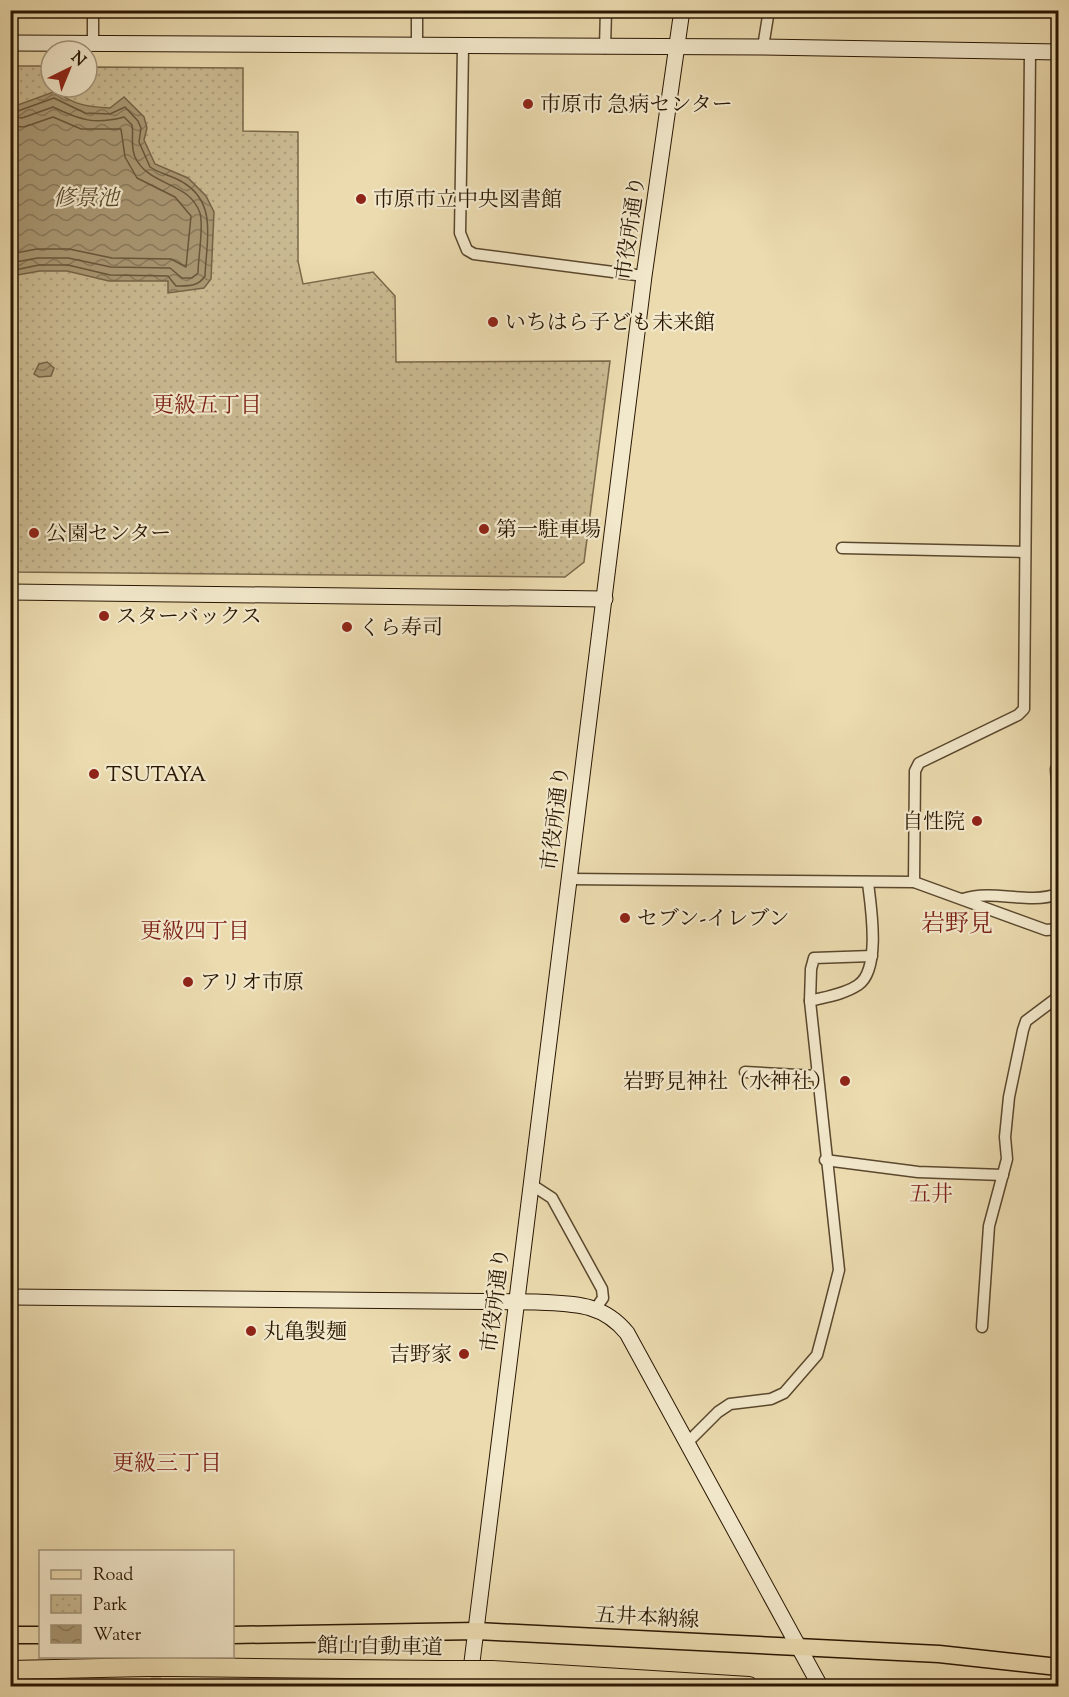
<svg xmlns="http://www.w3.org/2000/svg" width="1069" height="1697" viewBox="0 0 1069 1697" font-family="'Sorts Mill Goudy','Noto Serif JP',serif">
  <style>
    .park { fill: url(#park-dots); stroke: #7a684a; stroke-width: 1.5 }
    .water { fill: url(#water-waves); stroke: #766446; stroke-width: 1.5 }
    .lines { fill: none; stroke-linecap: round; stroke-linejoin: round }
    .shore { stroke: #69573b; stroke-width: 1.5 }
    .street-tunnel { stroke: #c4b48c; stroke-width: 10; stroke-dasharray: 10 5; stroke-linecap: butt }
    .street-casing { stroke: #5a472d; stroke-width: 13 }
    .secondary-casing { stroke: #291602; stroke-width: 17 }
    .primary-casing { stroke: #291602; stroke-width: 19 }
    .highway-casing { stroke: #291602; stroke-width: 20 }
    .street { stroke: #f2e8cb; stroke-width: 10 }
    .secondary { stroke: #f2e8cb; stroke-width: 15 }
    .primary { stroke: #ebdbaf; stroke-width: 16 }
    .highway { stroke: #ebdbaf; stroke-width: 18 }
    .highway-bridge-casing { stroke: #291602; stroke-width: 20; stroke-linecap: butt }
    .highway-bridge { stroke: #ebdbaf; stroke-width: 18 }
    .poi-dot { fill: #8f2418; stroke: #f2e8cb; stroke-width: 2 }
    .labels { text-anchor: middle; stroke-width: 4.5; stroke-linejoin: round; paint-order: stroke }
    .poi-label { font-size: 21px; fill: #291602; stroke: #f2e8cb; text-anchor: start }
    .street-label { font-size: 21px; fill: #291602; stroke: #f2e8cb }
    .water-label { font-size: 22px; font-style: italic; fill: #5c4a30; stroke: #f2e8cb }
    .neighbourhood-label { font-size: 22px; fill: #7a1f14; stroke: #f2e8cb }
    .quarter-label { font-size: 24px; fill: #7a1f14; stroke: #f2e8cb }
  </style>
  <defs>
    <pattern id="park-dots" width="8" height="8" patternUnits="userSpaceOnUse" patternTransform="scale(1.5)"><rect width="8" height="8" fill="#caba92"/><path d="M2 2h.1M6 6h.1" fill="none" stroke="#ae9f7c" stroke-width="1.8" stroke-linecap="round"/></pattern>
    <pattern id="water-waves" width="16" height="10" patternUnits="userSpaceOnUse" patternTransform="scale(1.5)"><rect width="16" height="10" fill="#a99874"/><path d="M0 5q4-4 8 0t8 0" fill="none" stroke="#8a7b5d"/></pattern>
  </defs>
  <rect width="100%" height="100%" fill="#ebdbaf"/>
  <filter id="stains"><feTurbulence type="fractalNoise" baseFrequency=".00333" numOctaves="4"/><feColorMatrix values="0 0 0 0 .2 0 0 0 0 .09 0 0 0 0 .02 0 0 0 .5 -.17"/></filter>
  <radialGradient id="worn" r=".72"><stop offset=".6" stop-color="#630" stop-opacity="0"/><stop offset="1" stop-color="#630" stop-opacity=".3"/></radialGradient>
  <polygon class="park" points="10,66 51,66 51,87 87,87 87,67 243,68 243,131 298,132 298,261 303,284 373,272 395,296 396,362 610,361 584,562 565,577 11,572"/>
  <g class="water">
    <path d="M 56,91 C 73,105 89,107 110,108 L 124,97 L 144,117 L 147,128 L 144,140 L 155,164 L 188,178 L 206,196 L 214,212 L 211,279 L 204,288 L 168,293 L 168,281 L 109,281 L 67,271 L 40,271 L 11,276 L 11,97 L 17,97 L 18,105 Z"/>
    <polygon points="47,362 54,368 51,376 39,377 34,374 39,364"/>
  </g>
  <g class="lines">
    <g class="shore">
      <path d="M 10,103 L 18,111 L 54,98 L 85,113 L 110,114 L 125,107 L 138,121 L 141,128 L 139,142 L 150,167 C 160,174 174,176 184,183 C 218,204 206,243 205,276 C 198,287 188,286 176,286 L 168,276 L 110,275 L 68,265 L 39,265 L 10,271"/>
      <path d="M 10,116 L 22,118 L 53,107 C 80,120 95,125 124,117 L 132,125 C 134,136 130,145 135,157 C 149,187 189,181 200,213 C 204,226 198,258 198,273 L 192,278 L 182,278 L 170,268 L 111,267 L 68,258 L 38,258 L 10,263"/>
      <polyline points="10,126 24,127 53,117 81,129 121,129 125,157 137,178 175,197 191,216 186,267 171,259 112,258 69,249 37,249 10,254"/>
    </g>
    <polyline class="street-tunnel" points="156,1656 156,1686"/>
    <defs>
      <g id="street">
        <polyline points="93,10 93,43"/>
        <polyline points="417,45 417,10"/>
        <polyline points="463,47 460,233 467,250 474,254 644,276"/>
        <polyline points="763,47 769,10"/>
        <polyline points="605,48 606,10"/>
        <polyline points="842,548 1025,552"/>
        <polyline points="1056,769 1058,798"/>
        <polyline points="568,879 914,882 1046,930 1058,929"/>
        <polyline points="914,882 915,771 919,763 1018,715 1024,709 1030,52"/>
        <path d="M 963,899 C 995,889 1027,905 1058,894"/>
        <polyline points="810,1001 811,969 814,958 872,956"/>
        <polyline points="745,1072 817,1076"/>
        <polyline points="825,1160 918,1172 1003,1175"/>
        <polyline points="532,1185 552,1198 602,1289 603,1298 596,1308"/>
        <polyline points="982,1327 989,1226 1007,1159 1005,1137 1009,1097 1023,1030 1026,1021 1058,997"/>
        <path d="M 688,1442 L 718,1412 L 730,1404 L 771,1399 L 784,1393 L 817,1355 L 825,1325 L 839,1270 L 810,1001 C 825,997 845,994 858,985 C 881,970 871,907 868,883"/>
      </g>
      <g id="secondary">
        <polyline points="10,43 763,47 1058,52"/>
        <polyline points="10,592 605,599"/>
        <path d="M 10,1297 L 536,1302 C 572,1304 602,1302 627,1333 L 820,1686"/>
        <polyline points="469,1686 644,276 682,10"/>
      </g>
      <g id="primary">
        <polyline points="10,1635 40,1635"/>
        <polyline points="232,1635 477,1631 939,1654 1058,1667"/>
      </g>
      <g id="highway">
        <polyline points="174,1667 439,1670"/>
        <polyline points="10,1670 146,1667"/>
        <polyline points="492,1670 749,1686"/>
      </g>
    </defs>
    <use href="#street" class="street-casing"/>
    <use href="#secondary" class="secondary-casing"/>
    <use href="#primary" class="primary-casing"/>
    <use href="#highway" class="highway-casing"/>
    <use href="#street" class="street"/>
    <use href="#secondary" class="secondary"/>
    <use href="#primary" class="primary"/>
    <use href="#highway" class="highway"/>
    <defs>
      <g id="highway-bridge">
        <polyline points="146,1667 174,1667"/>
        <polyline points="439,1670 492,1670"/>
      </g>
    </defs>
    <use href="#highway-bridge" class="highway-bridge-casing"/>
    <use href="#highway-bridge" class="highway-bridge"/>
  </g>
  <g class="poi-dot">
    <circle cx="528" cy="104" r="6"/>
    <circle cx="361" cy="199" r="6"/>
    <circle cx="493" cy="322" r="6"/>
    <circle cx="484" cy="529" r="6"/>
    <circle cx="34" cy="533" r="6"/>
    <circle cx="104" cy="616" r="6"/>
    <circle cx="347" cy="627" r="6"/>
    <circle cx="94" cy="774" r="6"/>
    <circle cx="977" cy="821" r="6"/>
    <circle cx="625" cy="918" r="6"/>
    <circle cx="188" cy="982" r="6"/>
    <circle cx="845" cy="1081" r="6"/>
    <circle cx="251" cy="1331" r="6"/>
    <circle cx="464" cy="1354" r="6"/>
  </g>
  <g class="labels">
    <g class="poi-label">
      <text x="540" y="111">市原市 急病センター</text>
      <text x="373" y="206">市原市立中央図書館</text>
      <text x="505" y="329">いちはら子ども未来館</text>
      <text x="496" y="536">第一駐車場</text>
      <text x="46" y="540">公園センター</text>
      <text x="116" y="623">スターバックス</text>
      <text x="359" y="634">くら寿司</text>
      <text x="106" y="781">TSUTAYA</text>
      <text x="965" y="828" text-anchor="end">自性院</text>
      <text x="637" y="925">セブン-イレブン</text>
      <text x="200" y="989">アリオ市原</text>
      <text x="833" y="1088" text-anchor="end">岩野見神社（水神社）</text>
      <text x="263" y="1338">丸亀製麺</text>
      <text x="452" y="1361" text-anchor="end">吉野家</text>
    </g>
    <g class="street-label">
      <text transform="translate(630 228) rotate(-82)" y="7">市役所通り</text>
      <text transform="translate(555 818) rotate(-83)" y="7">市役所通り</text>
      <text transform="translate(495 1300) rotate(-83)" y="7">市役所通り</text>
      <text transform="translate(647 1617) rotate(3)" y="7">五井本納線</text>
      <text transform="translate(380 1646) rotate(1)" y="7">館山自動車道</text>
    </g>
    <g class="water-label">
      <text x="86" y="205">修景池</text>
    </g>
    <g class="neighbourhood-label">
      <text x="207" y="412">更級五丁目</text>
      <text x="195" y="938">更級四丁目</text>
      <text x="931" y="1201">五井</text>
      <text x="167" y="1470">更級三丁目</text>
    </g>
    <g class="quarter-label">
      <text x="957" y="931">岩野見</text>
    </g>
  </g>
  <rect width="1069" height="1697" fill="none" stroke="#ebdbaf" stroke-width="36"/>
  <rect x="12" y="12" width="1045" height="1673" fill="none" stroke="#291602" stroke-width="3"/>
  <rect x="18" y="18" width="1033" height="1661" fill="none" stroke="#291602" stroke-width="1.5"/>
  <rect x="39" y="1550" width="195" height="108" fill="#f2e8cb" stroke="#a2947b" stroke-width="1.5"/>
  <rect x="51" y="1570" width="30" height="9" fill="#ebdbaf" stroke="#a2947b" stroke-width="1.5"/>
  <text x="93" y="1580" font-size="18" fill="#291602">Road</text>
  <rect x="51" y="1595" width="30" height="18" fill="url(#park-dots)" stroke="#a2947b" stroke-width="1.5"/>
  <text x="93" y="1610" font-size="18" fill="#291602">Park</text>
  <rect x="51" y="1625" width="30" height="18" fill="url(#water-waves)" stroke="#a2947b" stroke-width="1.5"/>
  <text x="93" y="1640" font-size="18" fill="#291602">Water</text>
  <g transform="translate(69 69) rotate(43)"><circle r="28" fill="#f2e8cb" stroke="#a2947b" stroke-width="1.5"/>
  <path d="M0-4.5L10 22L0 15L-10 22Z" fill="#8f2418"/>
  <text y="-9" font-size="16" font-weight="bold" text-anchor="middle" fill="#291602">N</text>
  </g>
  <rect width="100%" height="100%" filter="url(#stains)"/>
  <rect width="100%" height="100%" fill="url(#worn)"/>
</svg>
